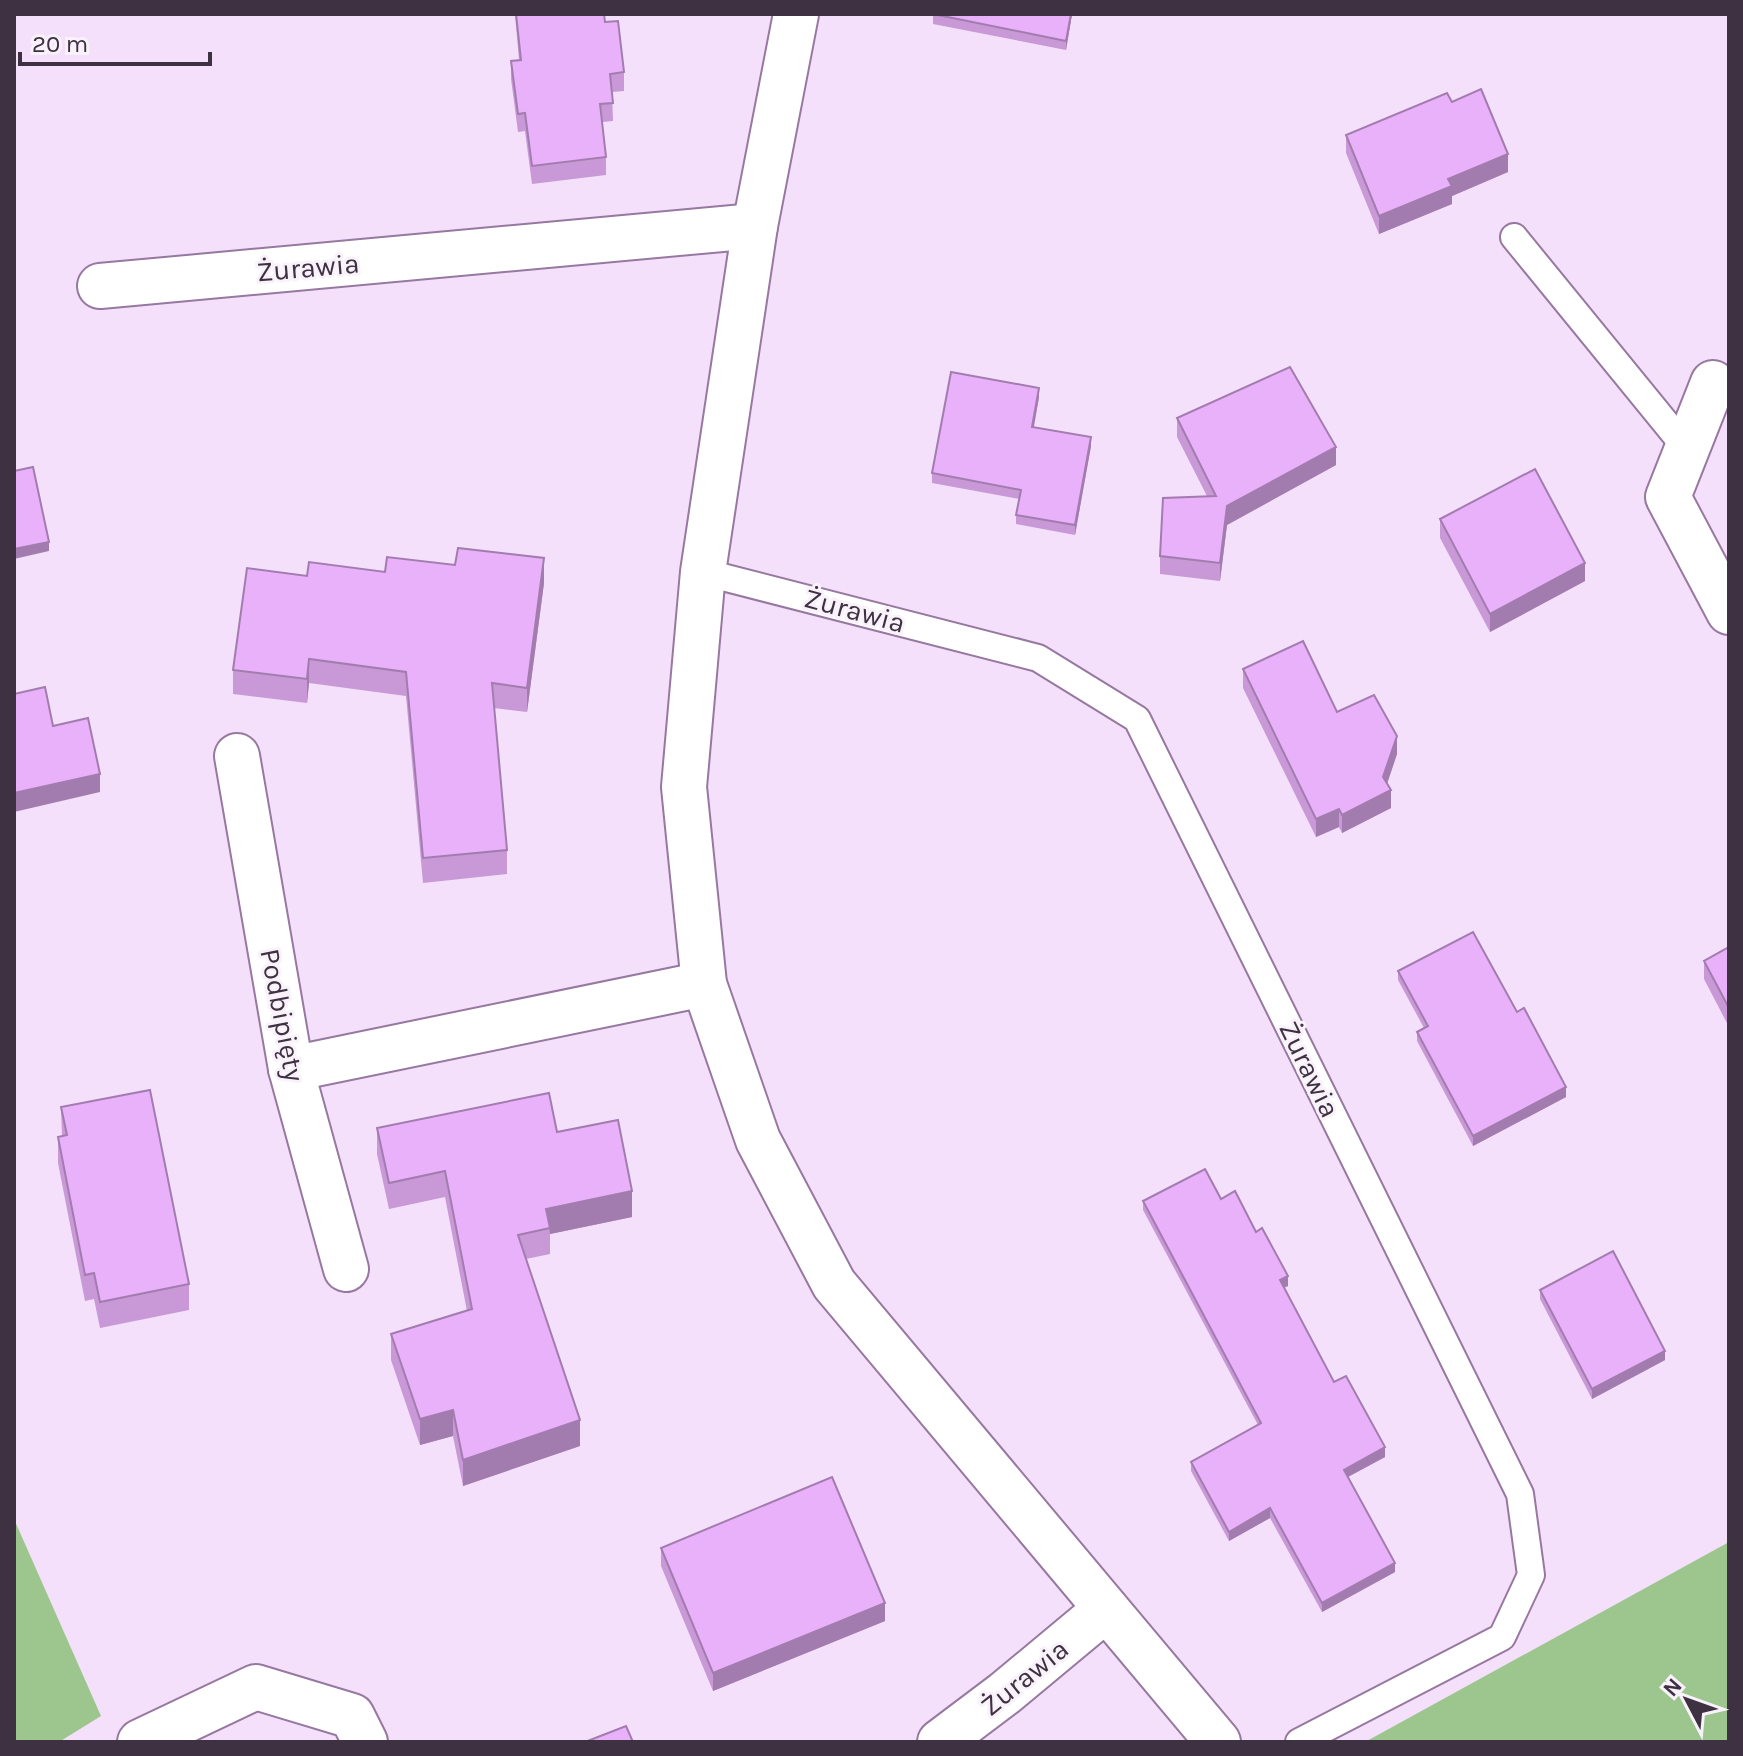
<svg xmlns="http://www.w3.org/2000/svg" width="1743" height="1756" viewBox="0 0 1743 1756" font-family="Karla,sans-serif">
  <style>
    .green { fill: #9dc68f }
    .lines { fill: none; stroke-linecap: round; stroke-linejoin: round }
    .lane-casing { stroke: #9778a0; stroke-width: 30 }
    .street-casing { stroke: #9778a0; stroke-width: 48 }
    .secondary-casing { stroke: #9778a0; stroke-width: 48 }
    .lane { stroke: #fff; stroke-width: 26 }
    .street { stroke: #fff; stroke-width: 44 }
    .secondary { stroke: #fff; stroke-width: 44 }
    .wall { fill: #c898d7 }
    .shaded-wall { fill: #a37caf }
    .building { fill: #e9b1fa; stroke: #a37caf; stroke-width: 2 }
    .labels { text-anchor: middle; stroke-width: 6; stroke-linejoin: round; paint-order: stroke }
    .street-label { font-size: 28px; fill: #3e3142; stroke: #f9f2fb }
  </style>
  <rect width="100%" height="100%" fill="#f4e0fa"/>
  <g class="green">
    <polygon points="14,1519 101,1716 59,1742 14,1742"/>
    <polygon points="1729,1542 1729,1742 1365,1742"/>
  </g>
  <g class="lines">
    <defs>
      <g id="lane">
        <polyline points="1514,237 1687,449"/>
        <polyline points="703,572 1038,658 1137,719 1520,1494 1531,1575 1502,1637 1299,1742"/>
      </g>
      <g id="street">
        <polyline points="100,286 755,226"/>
        <polyline points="1713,383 1668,497 1729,612"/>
        <polyline points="237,756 291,1069 346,1269"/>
        <polyline points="291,1069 704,984"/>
        <polyline points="140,1742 256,1687 352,1716 365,1742"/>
        <polyline points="940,1742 1005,1693 1106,1609"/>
      </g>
      <polyline id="secondary" points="796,14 755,226 703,572 684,787 704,984 758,1140 834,1284 1218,1742"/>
    </defs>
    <use href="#lane" class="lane-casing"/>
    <use href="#street" class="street-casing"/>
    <use href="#secondary" class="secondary-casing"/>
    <use href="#lane" class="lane"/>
    <use href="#street" class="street"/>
    <use href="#secondary" class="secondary"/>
  </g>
  <g class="wall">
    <polygon points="515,14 604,14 605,22 624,72 624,91 612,92 613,121 602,122 606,157 606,175 532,184 525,131 518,132 511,79 511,61 519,60"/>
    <polygon points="933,14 1072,14 1066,50 933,24"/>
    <polygon points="1452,102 1508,172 1452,196 1452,204 1379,234 1346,153 1346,135"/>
    <polygon points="1039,397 1034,427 1091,446 1075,535 1016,524 1016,515 1020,499 932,483 932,473"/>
    <polygon points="1177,418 1336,465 1227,525 1220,581 1160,574 1160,556 1207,496 1177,437"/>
    <polygon points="1440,519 1585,581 1490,632 1440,538"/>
    <polygon points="385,572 544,583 527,712 494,708 507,850 507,874 423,883 406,696 309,683 307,703 233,694 233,670 307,576"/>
    <polygon points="1243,669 1337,712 1397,754 1387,783 1391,808 1342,833 1339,827 1316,837 1243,688"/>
    <polygon points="1729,947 1729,1027 1704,979 1704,961"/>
    <polygon points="1398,971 1517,1012 1566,1097 1473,1146 1417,1041 1417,1032 1424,1028 1398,980"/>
    <polygon points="61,1107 189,1284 189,1310 100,1328 94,1299 85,1301 58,1163 58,1137 62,1136"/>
    <polygon points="377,1128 557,1132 632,1217 550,1234 550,1254 526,1259 580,1446 463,1486 453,1436 420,1445 391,1360 391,1334 467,1311 445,1197 389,1209 377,1154"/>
    <polygon points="1221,1199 1256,1232 1288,1286 1284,1288 1334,1382 1385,1457 1348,1477 1395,1572 1322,1612 1270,1518 1229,1541 1191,1471 1191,1462 1258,1425 1143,1210 1143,1201"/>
    <polygon points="1540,1290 1665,1360 1592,1399 1540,1299"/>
    <polygon points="661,1548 885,1621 713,1691 661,1566"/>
  </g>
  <g class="shaded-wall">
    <polygon points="1071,14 1072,14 1066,50 1066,41"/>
    <polygon points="1508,154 1508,172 1452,196 1452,204 1379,234 1379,216 1448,179"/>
    <polygon points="1039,388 1039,397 1032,436 1032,427"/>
    <polygon points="1091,437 1091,446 1075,535 1075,525"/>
    <polygon points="1336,447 1336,465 1227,525 1220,581 1220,563 1227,506"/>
    <polygon points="49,542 49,551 14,559 14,549"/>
    <polygon points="544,558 544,583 527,712 527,688"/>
    <polygon points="1585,563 1585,581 1490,632 1490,614"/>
    <polygon points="309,659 309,683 307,703 307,679"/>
    <polygon points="1397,736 1397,754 1384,793 1391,790 1391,808 1342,833 1342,815 1383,777"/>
    <polygon points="100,774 100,792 14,812 14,793"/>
    <polygon points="1339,809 1339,827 1316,837 1316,819"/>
    <polygon points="1566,1087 1566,1097 1473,1146 1473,1136"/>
    <polygon points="632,1191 632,1217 550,1234 546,1209"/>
    <polygon points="1288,1276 1288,1286 1280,1289 1280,1280"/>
    <polygon points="1665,1351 1665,1360 1592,1399 1592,1389"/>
    <polygon points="453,1410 453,1436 420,1445 420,1419"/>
    <polygon points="580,1420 580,1446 463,1486 463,1460"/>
    <polygon points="1385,1447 1385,1457 1344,1479 1344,1470"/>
    <polygon points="1270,1508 1270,1518 1229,1541 1229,1532"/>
    <polygon points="1395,1563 1395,1572 1322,1612 1322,1603"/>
    <polygon points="885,1603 885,1621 713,1691 713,1673"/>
  </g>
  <g class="building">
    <polygon points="516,14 604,14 605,22 618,21 624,72 610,74 613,103 600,104 606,157 532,166 525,113 518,114 511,61 521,60"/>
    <polygon points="933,14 1071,14 1066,41"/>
    <polygon points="1481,89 1508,154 1448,179 1452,186 1379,216 1346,135 1447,93 1452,102"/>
    <polygon points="1290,367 1336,447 1227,506 1220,563 1160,556 1163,498 1216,496 1177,418"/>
    <polygon points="951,372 1039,388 1032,427 1091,437 1075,525 1016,515 1021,490 932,473"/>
    <polygon points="33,467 49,542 14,549 14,471"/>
    <polygon points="1535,469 1585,563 1490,614 1440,519"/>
    <polygon points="458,548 544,558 527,688 492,683 507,850 423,858 406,672 309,659 307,679 233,670 247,568 307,576 309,562 385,572 387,557 455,565"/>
    <polygon points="1303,641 1337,712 1374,695 1397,736 1383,777 1391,790 1342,815 1339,809 1316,819 1243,669"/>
    <polygon points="45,687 53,726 88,718 100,774 14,793 14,694"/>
    <polygon points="1473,932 1517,1012 1524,1008 1566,1087 1473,1136 1417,1032 1428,1026 1398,971"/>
    <polygon points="1729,947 1729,1008 1704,961"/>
    <polygon points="150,1090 189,1284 100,1302 94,1273 85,1275 58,1137 67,1135 61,1107"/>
    <polygon points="549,1093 557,1132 618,1120 632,1191 546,1209 550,1228 518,1235 580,1420 463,1460 453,1410 420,1419 391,1334 472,1309 445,1171 389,1183 377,1128"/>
    <polygon points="1205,1169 1221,1199 1235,1191 1256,1232 1262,1228 1288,1276 1280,1280 1334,1382 1346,1376 1385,1447 1344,1470 1395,1563 1322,1603 1270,1508 1229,1532 1191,1462 1261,1423 1143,1201"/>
    <polygon points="1613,1251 1665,1351 1592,1389 1540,1290"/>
    <polygon points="832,1477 885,1603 713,1673 661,1548"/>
    <polygon points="626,1726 633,1742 585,1742"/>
  </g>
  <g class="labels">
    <g class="street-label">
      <text transform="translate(308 267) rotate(-5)" y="10">Żurawia</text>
      <text transform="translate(855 610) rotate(15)" y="10">Żurawia</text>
      <text transform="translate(283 1015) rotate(79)" y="10">Podbipięty</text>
      <text transform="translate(1310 1069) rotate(64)" y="10">Żurawia</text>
      <text transform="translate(1024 1677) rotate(-39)" y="10">Żurawia</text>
    </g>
  </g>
  <rect width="1743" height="1756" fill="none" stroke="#3e3142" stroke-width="32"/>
  <g transform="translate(1687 1700) rotate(311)" stroke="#f9f2fb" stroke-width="6" paint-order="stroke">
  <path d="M0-6L14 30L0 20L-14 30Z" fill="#3e3142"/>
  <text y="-12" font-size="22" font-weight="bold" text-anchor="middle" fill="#3e3142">N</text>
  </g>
  <path d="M20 52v12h190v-12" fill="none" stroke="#3e3142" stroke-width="4"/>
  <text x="32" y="52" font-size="24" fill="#3e3142" stroke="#f9f2fb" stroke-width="6" paint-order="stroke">20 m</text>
</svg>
